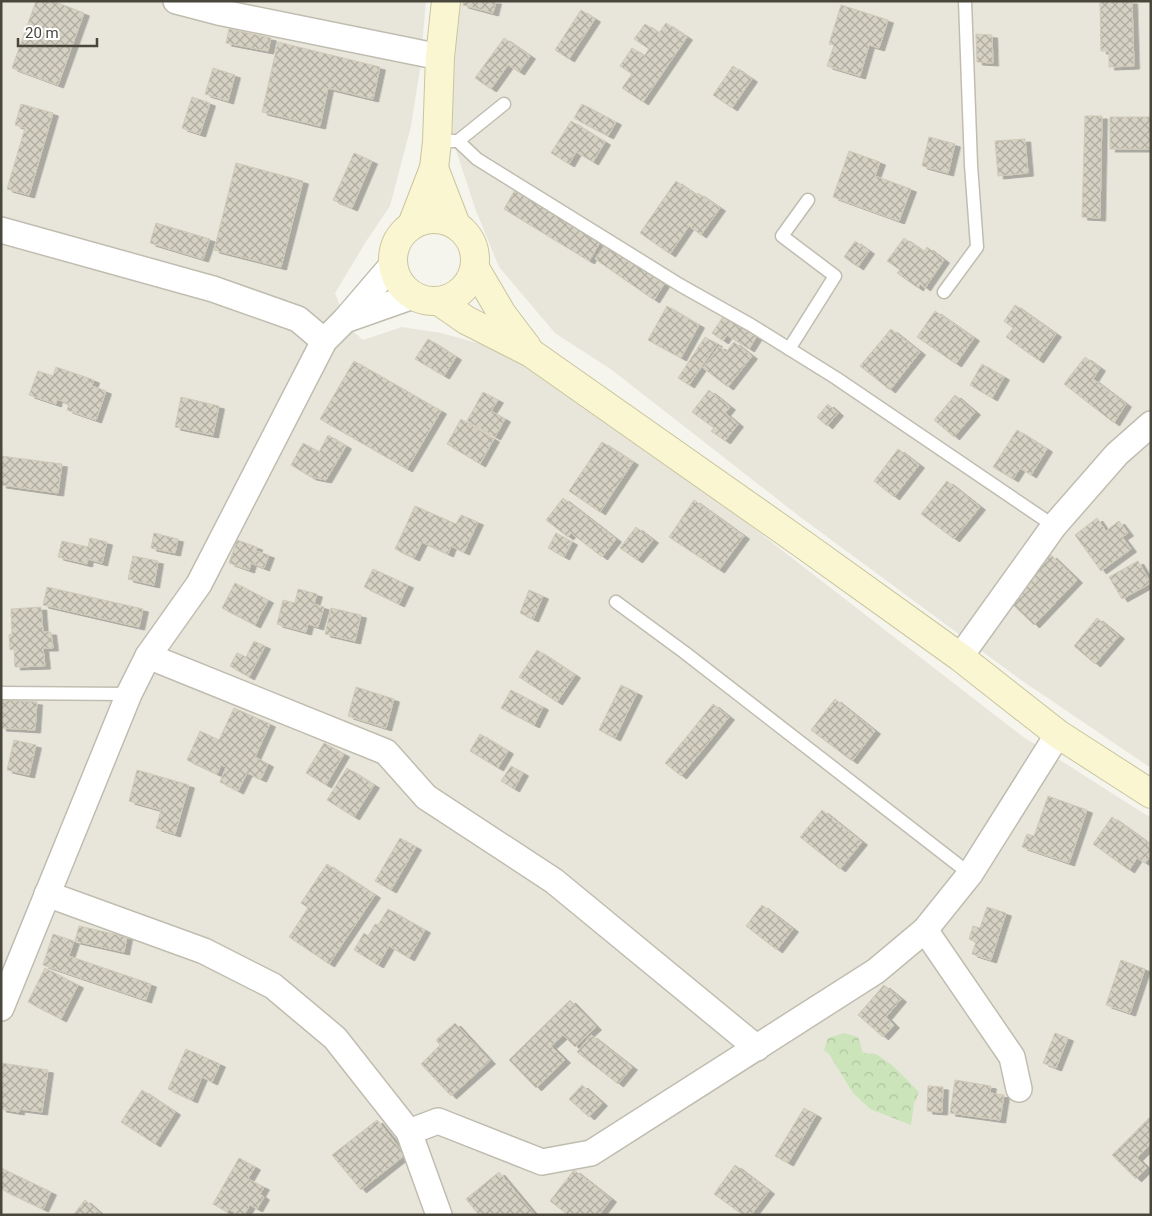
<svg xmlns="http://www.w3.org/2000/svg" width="1152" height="1216" viewBox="0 0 1152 1216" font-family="Roboto,sans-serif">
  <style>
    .residential { fill: #e8e6db }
    .forest { fill: url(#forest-crowns) }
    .building { fill: url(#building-cross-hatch); stroke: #d0cab7; filter: url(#shadow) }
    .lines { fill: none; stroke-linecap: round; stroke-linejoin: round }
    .lane-casing { stroke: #c0bdb0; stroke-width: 15 }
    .street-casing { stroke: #c0bdb0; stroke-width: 28 }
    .secondary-casing { stroke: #c9c59d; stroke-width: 30 }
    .lane { stroke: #fff; stroke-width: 12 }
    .street { stroke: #fff; stroke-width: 25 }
    .secondary { stroke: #faf6d2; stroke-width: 28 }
  </style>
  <defs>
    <pattern id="forest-crowns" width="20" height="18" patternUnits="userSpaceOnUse" patternTransform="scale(1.25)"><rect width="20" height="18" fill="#cbe4ba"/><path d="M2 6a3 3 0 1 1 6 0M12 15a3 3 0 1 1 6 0" fill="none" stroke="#b0c5a1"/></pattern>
    <pattern id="building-cross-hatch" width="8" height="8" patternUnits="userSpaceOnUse" patternTransform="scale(1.25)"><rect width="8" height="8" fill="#d5d1c3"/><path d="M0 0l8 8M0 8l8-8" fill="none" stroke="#afaba0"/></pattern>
    <filter id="shadow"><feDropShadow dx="5.5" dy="3" stdDeviation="0" flood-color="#0004"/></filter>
  </defs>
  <rect width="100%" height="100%" fill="#f5f4ed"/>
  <g class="residential">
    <polygon points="1,1 426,1 420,69 411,126 390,206 367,240 335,293 348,327 363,340 402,327 441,333 488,346 520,359 686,476 1022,736 1151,818 1151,1215 1,1215"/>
    <polygon points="458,1 1151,1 1151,768 1021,680 799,516 612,370 555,333 499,267 475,208 450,132 450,52"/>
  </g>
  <polygon class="forest" points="844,1033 858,1037 863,1053 876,1054 892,1065 919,1092 914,1104 911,1125 870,1109 853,1093 829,1054 824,1050 828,1038"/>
  <g class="building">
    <polygon points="36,1 53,1 84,13 58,85 12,68"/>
    <polygon points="464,1 496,1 493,13 463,5"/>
    <polygon points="1100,1 1132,1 1134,66 1109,67 1109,51 1101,51"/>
    <polygon points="841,5 888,20 879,48 869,45 860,76 827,66 834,45 829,44"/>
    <polygon points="581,10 595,19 569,59 555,50"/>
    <polygon points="666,23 687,37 643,102 622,88 632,74 620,66 632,48 644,56 649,49 634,39 645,24 659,33"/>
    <polygon points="229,29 271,38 268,51 226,43"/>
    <polygon points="976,34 992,35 993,63 977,62"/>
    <polygon points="504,38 530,56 519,72 508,65 491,89 475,78"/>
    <polygon points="278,42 380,67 373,99 328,88 320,126 262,112"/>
    <polygon points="733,66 752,79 732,108 713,95"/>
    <polygon points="213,68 235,75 228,101 205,94"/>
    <polygon points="192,97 210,103 200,134 182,128"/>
    <polygon points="21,104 53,113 29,195 7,189 25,128 15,125"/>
    <polygon points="582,104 616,122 608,136 574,118"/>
    <polygon points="1085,116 1102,116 1100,218 1082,217"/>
    <rect x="1110" y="117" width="41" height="32"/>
    <polygon points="571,121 605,142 593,162 576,152 569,164 551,153"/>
    <polygon points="929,137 955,144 948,173 922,166"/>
    <polygon points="1025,139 1028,173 998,176 995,141"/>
    <polygon points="849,151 880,162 875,176 911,189 899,221 833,197"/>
    <polygon points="354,153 372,161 352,208 333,200"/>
    <polygon points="236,163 303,181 281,267 214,250"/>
    <polygon points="676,181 696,195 698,193 720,208 701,235 689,226 670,254 640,233"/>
    <polygon points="516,188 601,241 589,261 504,209"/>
    <polygon points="156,223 210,239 203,259 150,243"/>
    <polygon points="904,238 924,252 927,247 944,260 925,288 920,284 918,288 897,273 900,270 887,261"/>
    <polygon points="855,241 869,251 858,267 844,257"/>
    <polygon points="607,242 666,281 654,300 595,259"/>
    <polygon points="1015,305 1056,334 1038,360 1006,337 1013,328 1004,321"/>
    <polygon points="667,306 699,325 681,358 648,340"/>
    <polygon points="935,311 974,338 956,364 917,337"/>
    <polygon points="725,314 757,336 749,349 727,335 723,341 712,333"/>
    <polygon points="891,329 920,352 890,390 860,366"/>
    <polygon points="705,337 717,344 689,385 678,378"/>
    <polygon points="428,339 456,357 444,376 415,359"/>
    <polygon points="734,342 752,356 728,387 703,368 719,346 726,352"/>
    <polygon points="1085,357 1100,368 1093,379 1126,404 1114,423 1064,384"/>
    <polygon points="354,361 441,411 407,469 320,419"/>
    <polygon points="982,364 1004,377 992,398 970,385"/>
    <polygon points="56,367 94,380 92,386 106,391 96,420 67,410 69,404 57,399 56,404 29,395 38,371 53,376"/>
    <polygon points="709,390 730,407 725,413 738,424 725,441 711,431 714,428 692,412"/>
    <polygon points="483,392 498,400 491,411 505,419 495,437 467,421"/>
    <polygon points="955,395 975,412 954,437 934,420"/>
    <polygon points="181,397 219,406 213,435 175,427"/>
    <polygon points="828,404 838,413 827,426 817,417"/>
    <polygon points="461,419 494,439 480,464 447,444"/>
    <polygon points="1017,430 1047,449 1031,475 1020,468 1013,479 993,467"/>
    <polygon points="328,435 346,446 326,480 311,477 291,465 303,443 319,452"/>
    <polygon points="602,442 633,462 600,512 569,491"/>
    <polygon points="898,449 919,465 894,497 874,481"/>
    <polygon points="1,456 62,464 58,493 1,485"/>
    <polygon points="947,481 980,507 954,539 921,514"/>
    <polygon points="563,498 616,539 602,557 571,533 568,537 546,520"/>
    <polygon points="694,500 744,536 719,570 669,537"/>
    <polygon points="415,506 456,524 461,515 478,522 464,552 451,546 448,554 422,542 414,558 395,549"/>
    <polygon points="1097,518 1106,531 1119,521 1128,533 1122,537 1131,549 1101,571 1075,535"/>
    <polygon points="636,527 653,540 637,560 620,548"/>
    <polygon points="154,533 178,539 175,553 151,548"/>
    <polygon points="556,533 572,542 564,557 548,548"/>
    <polygon points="90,538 107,542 102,563 88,559 87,564 58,557 62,541 88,547"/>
    <polygon points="237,540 257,547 256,551 269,555 264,568 251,563 249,570 229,563"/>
    <polygon points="1051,555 1077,580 1034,625 1008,600"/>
    <polygon points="133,556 158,561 154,585 128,579"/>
    <polygon points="1138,561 1151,583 1122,599 1109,577"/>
    <polygon points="373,569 408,585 399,604 364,587"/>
    <polygon points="235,583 268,600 255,625 222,608"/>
    <polygon points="47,587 143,609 139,627 43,605"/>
    <polygon points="298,589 317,594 314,604 324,607 318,627 308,624 306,632 277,624 283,600 295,603"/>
    <polygon points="529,590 543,596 533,619 520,613"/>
    <polygon points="41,607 43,632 51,632 53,648 43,648 45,666 15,667 14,649 10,650 9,635 12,634 11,609"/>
    <polygon points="331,608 361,615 355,641 325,634"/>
    <polygon points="1097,618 1119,636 1095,664 1074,646"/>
    <polygon points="254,641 265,646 249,677 230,666 237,653 246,657"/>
    <polygon points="537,650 575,675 557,702 519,677"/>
    <polygon points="621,685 637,693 615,738 599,730"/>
    <polygon points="356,687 394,699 386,728 348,716"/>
    <polygon points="511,690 543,707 534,725 501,708"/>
    <polygon points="835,699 875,731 852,761 811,730"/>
    <polygon points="1,700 37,702 35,730 1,728"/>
    <polygon points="713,704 729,717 700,753 684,740"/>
    <polygon points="234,708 270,724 255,757 268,764 261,779 247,773 238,791 220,782 226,767 221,765 217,774 187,760 200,731 219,740"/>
    <polygon points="480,734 508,751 498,768 470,751"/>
    <polygon points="14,740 36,745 29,775 7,770"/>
    <polygon points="684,740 700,753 681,776 665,763"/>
    <polygon points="324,743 344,754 326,785 306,773"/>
    <polygon points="511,766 523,773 514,789 501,781"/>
    <polygon points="347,768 374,785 354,817 327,800"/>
    <polygon points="137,770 189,785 175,834 156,828 161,810 129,801"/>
    <polygon points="1048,796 1087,810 1069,863 1022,847 1027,834 1034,836"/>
    <polygon points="822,810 862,842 840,869 800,837"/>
    <polygon points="1112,817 1151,845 1151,855 1145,863 1137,858 1129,870 1093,844"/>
    <polygon points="400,838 416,847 391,890 375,881"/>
    <polygon points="327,864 375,895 329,964 289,937 308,908 301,903"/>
    <polygon points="762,905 793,929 777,950 746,926"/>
    <polygon points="987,907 1006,913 991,960 972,954 976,942 969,939 973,926 980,928"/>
    <polygon points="388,909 425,930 409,958 389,946 378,965 354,950 364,933 368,936 375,924 378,925"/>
    <polygon points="79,926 127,937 124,952 75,941"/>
    <polygon points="53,934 74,941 69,956 151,984 146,1000 43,965"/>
    <polygon points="1121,960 1145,969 1130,1013 1106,1005"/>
    <polygon points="45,968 78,985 61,1019 28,1002"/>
    <polygon points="884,985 901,999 886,1017 894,1025 883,1037 858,1015"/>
    <polygon points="570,1000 596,1027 575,1047 563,1035 551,1046 565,1060 536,1088 509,1060"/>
    <polygon points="455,1023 490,1061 451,1096 421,1064 440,1045 436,1040"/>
    <polygon points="1055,1033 1068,1038 1056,1068 1043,1063"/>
    <polygon points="591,1035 632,1067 618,1084 577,1052"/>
    <polygon points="186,1049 220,1064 212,1082 202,1077 192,1100 168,1089"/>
    <polygon points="1,1063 48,1070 42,1112 19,1109 19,1112 1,1109"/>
    <polygon points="955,1080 991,1086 990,1093 1004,1095 1000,1120 950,1113"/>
    <polygon points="582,1085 602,1103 589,1117 569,1099"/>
    <polygon points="928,1086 943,1087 942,1112 927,1111"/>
    <polygon points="142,1090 175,1112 155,1144 121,1122"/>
    <polygon points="804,1108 816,1115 788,1163 775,1156"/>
    <polygon points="1151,1116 1151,1144 1137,1158 1147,1168 1136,1179 1112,1155"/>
    <polygon points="377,1120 405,1155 361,1190 332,1155"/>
    <polygon points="239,1158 255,1167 248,1179 264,1187 260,1194 264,1197 257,1209 250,1205 244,1215 238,1215 229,1209 227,1212 213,1204"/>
    <polygon points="735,1165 769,1191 751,1215 743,1215 714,1194"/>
    <polygon points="1,1168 51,1192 43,1209 1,1189"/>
    <polygon points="574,1170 611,1199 599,1215 568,1215 550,1201"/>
    <polygon points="499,1172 535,1215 479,1215 466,1199"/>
    <polygon points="85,1200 102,1215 73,1215"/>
  </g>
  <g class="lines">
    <defs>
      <g id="lane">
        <polyline points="449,141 458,141 504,104"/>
        <polyline points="458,141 477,159 680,285 751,325 836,378 1054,526"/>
        <polyline points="944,292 977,247 971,165 965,1"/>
        <polyline points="789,349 835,276 782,236 808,200"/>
        <polyline points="616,602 684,652 970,874"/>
        <polyline points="1,693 129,694"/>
      </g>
      <g id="street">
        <polyline points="176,1 218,12 440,57"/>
        <polyline points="1,230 213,289 298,319 324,341"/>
        <polyline points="345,320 413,296"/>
        <polyline points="148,656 386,752 426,797 554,881 757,1048"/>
        <polyline points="960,657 1054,526 1117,454 1151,424"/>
        <polyline points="47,894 204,951 273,986 335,1038 409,1132 439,1215"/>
        <polyline points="925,930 1012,1057 1019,1089"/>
        <polyline points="1,1008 129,694 148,656 199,584 324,341 345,320 393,264"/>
        <polyline points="409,1132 438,1121 542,1162 591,1153 876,971 925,930 970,874 1058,734"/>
      </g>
      <g id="secondary">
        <polyline points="434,168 456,225"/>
        <circle cx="434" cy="260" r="41"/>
        <polyline points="412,225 434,168 437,142 440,57 446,1"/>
        <polyline points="475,268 502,314 527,347"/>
        <polyline points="440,302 466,320 531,353 804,545 960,657 1058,734 1151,794"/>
      </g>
    </defs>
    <use href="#lane" class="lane-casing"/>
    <use href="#street" class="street-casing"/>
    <use href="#secondary" class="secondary-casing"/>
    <use href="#lane" class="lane"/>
    <use href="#street" class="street"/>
    <use href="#secondary" class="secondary"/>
  </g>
  <rect width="1152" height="1216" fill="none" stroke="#49463b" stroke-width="5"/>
  <path d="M18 38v8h79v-8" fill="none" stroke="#49463b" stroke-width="2.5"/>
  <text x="25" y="38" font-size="15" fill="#49463b" stroke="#ffffff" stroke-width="4" paint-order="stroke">20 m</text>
</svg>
